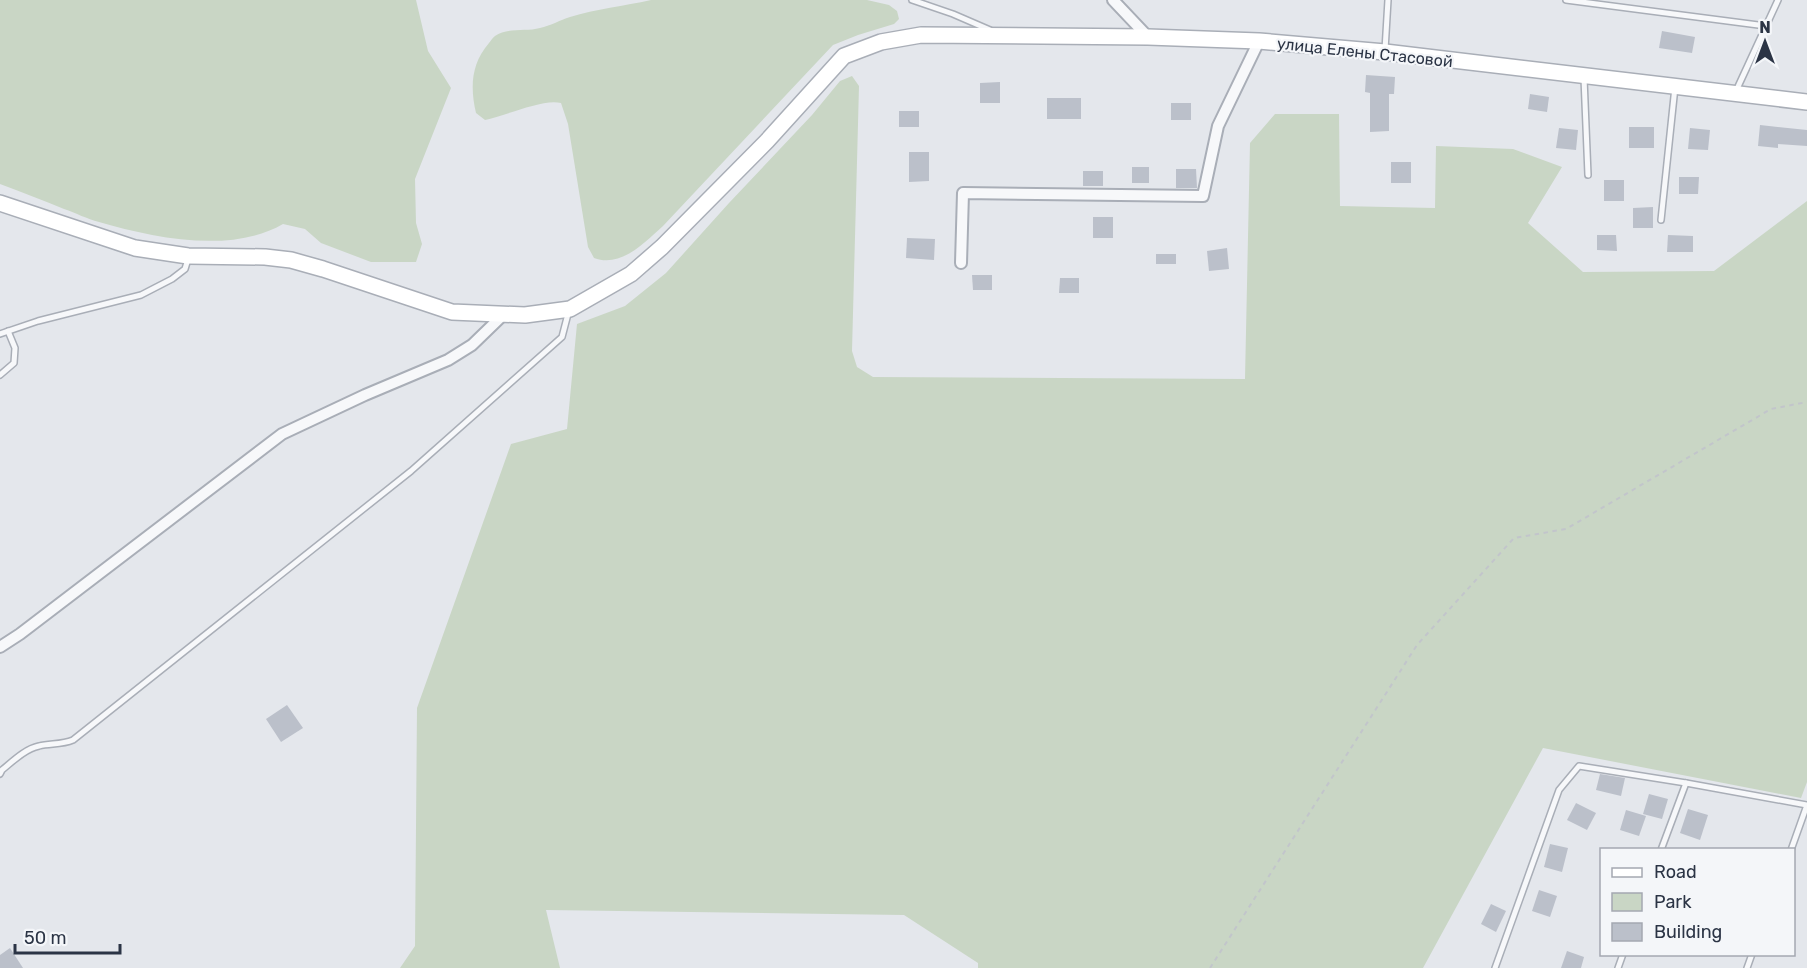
<svg xmlns="http://www.w3.org/2000/svg" width="1807" height="968" viewBox="0 0 1807 968" font-family="Rubik,sans-serif">
  <style>
    .green { fill: #c9d6c5 }
    .building { fill: #bbc0ca }
    .lines { fill: none; stroke-linecap: round; stroke-linejoin: round }
    .lane-casing { stroke: #a9aeb7; stroke-width: 8 }
    .street-casing { stroke: #a9aeb7; stroke-width: 14 }
    .secondary-casing { stroke: #a9aeb7; stroke-width: 18 }
    .path { stroke: #c2c5cb; stroke-width: 2; stroke-dasharray: 4.5 4.5; stroke-linecap: butt }
    .lane { stroke: #f7f8fa; stroke-width: 5 }
    .street { stroke: #f7f8fa; stroke-width: 10 }
    .secondary { stroke: #fff; stroke-width: 15 }
    .labels { text-anchor: middle; stroke-width: 4.5; stroke-linejoin: round; paint-order: stroke }
    .street-label { font-size: 16px; fill: #2b3445; stroke: #f4f6f9 }
  </style>
  <rect width="100%" height="100%" fill="#e4e7ec"/>
  <g class="green">
    <path d="M 0,0 L 416,0 L 428,51 L 451,88 L 415,179 L 416,223 L 422,244 L 416,262 L 371,262 L 321,243 L 305,229 L 283,224 C 231,254 154,238 99,222 C 87,219 76,213 64,209 C 43,200 21,192 0,184 Z"/>
    <path d="M 651,0 L 867,0 L 889,5 L 897,11 L 899,19 L 894,24 L 858,35 L 833,45 L 663,226 C 644,243 621,268 594,258 L 588,247 L 568,124 L 561,103 C 544,98 505,116 485,120 L 476,113 C 470,87 471,64 489,43 C 491,41 492,38 495,36 C 507,27 526,32 540,28 C 550,26 560,20 570,17 C 596,9 624,6 651,0 Z"/>
    <polygon points="852,76 859,86 852,351 857,367 873,377 1245,379 1250,143 1275,114 1339,114 1340,206 1435,208 1436,146 1513,149 1562,167 1528,223 1583,272 1714,271 1807,201 1807,782 1801,798 1543,748 1423,968 978,968 978,963 904,915 546,910 560,968 400,968 415,946 417,708 511,444 567,429 577,324 625,306 666,273 729,203 812,115 840,81"/>
  </g>
  <g class="building">
    <polygon points="1662,31 1695,37 1692,53 1659,48"/>
    <polygon points="1366,75 1395,77 1394,94 1389,94 1389,131 1370,132 1370,93 1365,92"/>
    <polygon points="1000,82 1000,103 980,103 980,83"/>
    <polygon points="1530,94 1549,97 1547,112 1528,109"/>
    <rect x="1047" y="98" width="34" height="21"/>
    <rect x="1171" y="103" width="20" height="17"/>
    <rect x="899" y="111" width="20" height="16"/>
    <polygon points="1760,125 1807,130 1807,146 1778,144 1778,148 1758,146"/>
    <rect x="1629" y="127" width="25" height="21"/>
    <polygon points="1559,128 1578,130 1576,150 1556,148"/>
    <polygon points="1690,128 1710,130 1708,150 1688,149"/>
    <polygon points="909,152 929,152 929,181 909,182"/>
    <rect x="1391" y="162" width="20" height="21"/>
    <rect x="1132" y="167" width="17" height="16"/>
    <polygon points="1176,169 1196,169 1197,188 1176,188"/>
    <rect x="1083" y="171" width="20" height="15"/>
    <polygon points="1679,177 1699,177 1698,194 1679,194"/>
    <rect x="1604" y="180" width="20" height="21"/>
    <polygon points="1653,207 1653,228 1633,228 1633,208"/>
    <rect x="1093" y="217" width="20" height="21"/>
    <polygon points="1597,235 1616,235 1617,251 1597,250"/>
    <polygon points="1668,235 1693,236 1693,252 1667,252"/>
    <polygon points="907,238 935,239 934,260 906,258"/>
    <polygon points="1227,248 1229,269 1209,271 1207,251"/>
    <rect x="1156" y="254" width="20" height="10"/>
    <polygon points="972,275 992,275 992,290 973,290"/>
    <polygon points="1060,278 1079,278 1079,293 1059,293"/>
    <polygon points="287,705 303,728 281,742 266,719"/>
    <polygon points="1600,774 1625,778 1621,796 1596,790"/>
    <polygon points="1649,794 1668,799 1662,819 1643,814"/>
    <polygon points="1576,803 1596,813 1587,830 1567,820"/>
    <polygon points="1688,809 1708,815 1700,840 1680,833"/>
    <polygon points="1626,810 1646,816 1639,836 1620,830"/>
    <polygon points="1550,844 1568,848 1562,872 1544,867"/>
    <polygon points="1539,890 1557,896 1550,917 1532,911"/>
    <polygon points="1491,904 1506,911 1496,932 1481,924"/>
    <polygon points="10,948 23,968 0,968 0,955"/>
    <polygon points="1567,951 1584,957 1581,968 1561,968"/>
  </g>
  <g class="lines">
    <defs>
      <g id="lane">
        <polyline points="912,0 953,14 990,30"/>
        <polyline points="1566,0 1766,26"/>
        <polyline points="1385,50 1388,0"/>
        <polyline points="1584,78 1588,175"/>
        <polyline points="1736,91 1778,0"/>
        <polyline points="1661,220 1675,87"/>
        <polyline points="0,334 38,321 141,295 172,279 185,269 188,259"/>
        <polyline points="0,375 14,363 15,348 8,331"/>
        <path d="M 0,774 L 2,770 C 13,761 25,749 39,746 C 50,743 61,745 73,740 L 411,471 L 562,337 L 569,310"/>
        <polyline points="1661,850 1686,783"/>
        <polyline points="1495,968 1559,790 1579,766 1686,783 1807,805 1791,850"/>
        <polyline points="1618,968 1623,954"/>
        <polyline points="1747,968 1752,954"/>
      </g>
      <g id="street">
        <polyline points="1113,0 1148,37"/>
        <polyline points="961,263 963,193 1203,196 1218,126 1259,41"/>
        <polyline points="0,647 20,634 282,434 365,395 448,360 472,345 503,315"/>
      </g>
      <polyline id="secondary" points="0,203 135,248 188,256 265,257 291,260 323,269 452,312 525,315 570,309 631,274 662,247 767,141 844,56 881,42 921,35 1148,37 1259,41 1385,52 1807,102"/>
    </defs>
    <use href="#lane" class="lane-casing"/>
    <use href="#street" class="street-casing"/>
    <use href="#secondary" class="secondary-casing"/>
    <polyline class="path" points="1210,968 1417,645 1514,538 1566,529 1771,409 1807,402"/>
    <use href="#lane" class="lane"/>
    <use href="#street" class="street"/>
    <use href="#secondary" class="secondary"/>
  </g>
  <g class="labels">
    <g class="street-label">
      <text transform="translate(1365 52) rotate(6)" y="6">улица Елены Стасовой</text>
    </g>
  </g>
  <rect x="1600" y="848" width="195" height="108" fill="#f4f6f9" stroke="#a4a8b1" stroke-width="1.5"/>
  <rect x="1612" y="868" width="30" height="9" fill="#ffffff" stroke="#a4a8b1" stroke-width="1.5"/>
  <text x="1654" y="878" font-size="18" fill="#2b3445">Road</text>
  <rect x="1612" y="893" width="30" height="18" fill="#c9d6c5" stroke="#a4a8b1" stroke-width="1.5"/>
  <text x="1654" y="908" font-size="18" fill="#2b3445">Park</text>
  <rect x="1612" y="923" width="30" height="18" fill="#bbc0ca" stroke="#a4a8b1" stroke-width="1.5"/>
  <text x="1654" y="938" font-size="18" fill="#2b3445">Building</text>
  <g transform="translate(1765 42)" stroke="#f4f6f9" stroke-width="4.5" paint-order="stroke">
  <path d="M0-4.5L10 22L0 15L-10 22Z" fill="#2b3445"/>
  <text y="-9" font-size="16" font-weight="bold" text-anchor="middle" fill="#2b3445">N</text>
  </g>
  <path d="M15 944v9h105v-9" fill="none" stroke="#2b3445" stroke-width="3"/>
  <text x="24" y="944" font-size="18" fill="#2b3445" stroke="#f4f6f9" stroke-width="4.5" paint-order="stroke">50 m</text>
</svg>
